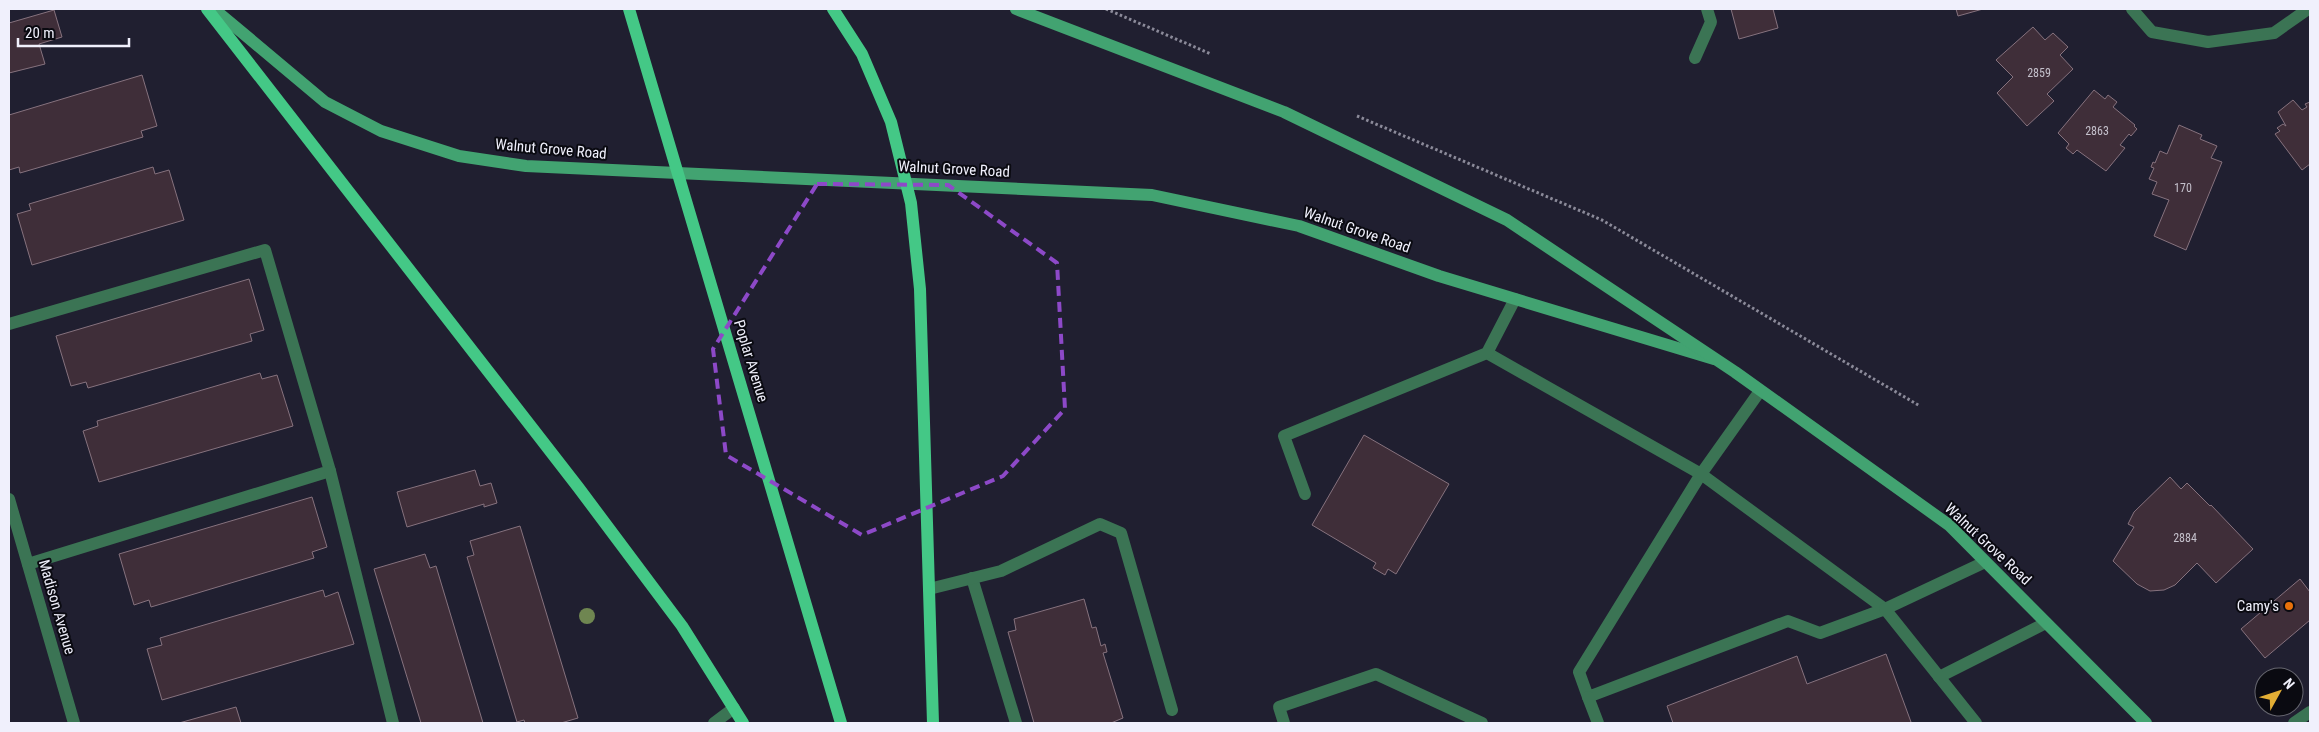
<svg xmlns="http://www.w3.org/2000/svg" width="2319" height="732" viewBox="0 0 2319 732" font-family="'Roboto Condensed',sans-serif">
  <style>
    .building { fill: #3f2e39; stroke: #86727e }
    .lines { fill: none; stroke-linecap: round; stroke-linejoin: round }
    .path { stroke: #8b8a99; stroke-width: 3; stroke-dasharray: 2.5 2.5; stroke-linecap: butt }
    .service { stroke: #3b7454; stroke-width: 12 }
    .minor { stroke: #3b7454; stroke-width: 12 }
    .secondary { stroke: #42a371; stroke-width: 12 }
    .primary { stroke: #44c886; stroke-width: 12 }
    .tree { fill: #6f8651 }
    .marked { fill: none; stroke: #8d49c8; stroke-width: 4; stroke-dasharray: 10 6; stroke-linejoin: round }
    .food-dot { fill: #e8710a; stroke: #0a0a11; stroke-width: 2 }
    .labels { text-anchor: middle; stroke-width: 4; stroke-linejoin: round; paint-order: stroke }
    .number-label { font-size: 12px; fill: #c4c0cb }
    .street-label { font-size: 15px; fill: #f0f0fc; stroke: #0a0a11 }
    .poi-label { font-size: 15px; fill: #f0f0fc; stroke: #0a0a11; text-anchor: end }
  </style>
  <rect width="100%" height="100%" fill="#201f30"/>
  <g class="building">
    <polygon points="1731,9 1773,9 1778,28 1739,39"/>
    <polygon points="1956,9 1983,9 1958,16"/>
    <polygon points="54,10 62,37 39,44 45,64 9,73 9,23"/>
    <polygon points="2033,27 2045,40 2053,33 2068,47 2060,55 2073,69 2047,94 2054,101 2027,126 1997,93 2013,77 1996,60"/>
    <polygon points="142,75 157,126 141,131 143,137 20,173 19,167 9,170 9,115"/>
    <polygon points="2094,90 2105,99 2108,95 2117,102 2113,107 2135,125 2134,126 2137,129 2131,136 2129,134 2120,145 2125,148 2106,171 2077,150 2073,154 2066,148 2069,144 2058,133"/>
    <polygon points="2293,100 2302,110 2307,107 2305,104 2310,102 2310,164 2302,170 2275,134 2280,131 2277,128 2283,124 2286,126 2278,112"/>
    <polygon points="2179,125 2202,135 2200,139 2217,146 2211,158 2222,162 2186,250 2154,236 2169,200 2152,194 2157,182 2149,179 2154,168 2151,167 2153,162 2155,163 2160,151 2167,154"/>
    <polygon points="153,167 155,174 169,170 184,220 32,265 17,214 31,210 29,204"/>
    <polygon points="249,279 264,330 250,334 252,341 88,388 86,382 71,386 56,336"/>
    <polygon points="260,373 262,379 277,375 293,426 99,482 83,431 98,426 97,421"/>
    <polygon points="1364,435 1449,484 1396,574 1388,569 1385,575 1373,568 1376,563 1312,525"/>
    <polygon points="475,470 480,486 491,483 497,503 484,507 484,504 407,527 397,492"/>
    <polygon points="2170,477 2181,489 2187,483 2210,506 2211,505 2253,549 2216,583 2197,563 2175,585 2164,590 2150,591 2137,584 2113,561 2134,527 2128,524 2134,512"/>
    <polygon points="312,497 327,547 312,552 314,558 151,607 149,600 134,605 119,554"/>
    <polygon points="520,526 578,718 561,723 525,723 524,720 517,722 467,557 474,555 470,541"/>
    <polygon points="425,554 430,568 436,566 483,723 421,723 374,569"/>
    <polygon points="2300,579 2310,592 2310,620 2265,658 2241,629"/>
    <polygon points="323,590 325,597 338,592 354,644 162,700 147,649 162,645 160,638"/>
    <polygon points="1084,599 1092,628 1096,627 1101,646 1105,644 1107,652 1103,653 1123,718 1111,723 1034,723 1008,632 1016,630 1014,619"/>
    <polygon points="1886,654 1911,722 1908,723 1673,723 1667,706 1797,656 1807,684"/>
    <polygon points="236,707 241,723 179,723"/>
  </g>
  <g class="lines">
    <g class="path">
      <polyline points="1106,9 1211,54"/>
      <polyline points="1357,116 1602,220 1920,406"/>
    </g>
    <g class="service">
      <polyline points="1695,58 1711,22 1707,9"/>
      <polyline points="9,324 265,250 330,471 28,564"/>
      <polyline points="1487,353 1701,474 1885,609 1820,633 1788,621 1588,697 1579,672 1701,474 1760,391"/>
      <polyline points="330,471 393,723"/>
      <polyline points="1305,494 1284,436 1487,353 1515,299"/>
      <polyline points="972,578 1016,723"/>
      <polyline points="929,589 1001,571 1100,524 1121,533 1172,710"/>
      <polyline points="1939,677 2046,623"/>
      <polyline points="1588,697 1598,723"/>
      <polyline points="714,723 734,708"/>
      <polyline points="1284,723 1279,707 1376,674 1482,723"/>
      <polyline points="1976,723 1885,609 1985,562"/>
      <polyline points="2294,723 2310,712"/>
    </g>
    <g class="minor">
      <polyline points="2132,9 2152,32 2208,42 2274,33 2308,9"/>
      <polyline points="9,499 74,723"/>
    </g>
    <g class="secondary">
      <polyline points="214,9 325,102 381,131 459,156 526,166 1152,195 1299,226 1439,276 1714,359"/>
      <polyline points="1016,9 1284,112 1507,220 1735,372 1949,525 2146,723"/>
    </g>
    <g class="primary">
      <polyline points="207,9 578,487 682,626 743,723"/>
      <polyline points="629,9 841,723"/>
      <polyline points="833,9 862,54 891,122 911,203 920,289 933,723"/>
    </g>
  </g>
  <circle class="tree" cx="587" cy="616" r="8"/>
  <path class="marked" d="M 817,184 L 948,185 L 1057,263 L 1065,409 L 1003,476 L 862,535 L 726,455 L 713,349 Z"/>
  <circle class="food-dot" cx="2289" cy="606" r="5"/>
  <g class="labels">
    <g class="number-label">
      <text x="2039" y="77">2859</text>
      <text x="2097" y="135">2863</text>
      <text x="2183" y="192">170</text>
      <text x="2185" y="542">2884</text>
    </g>
    <g class="street-label">
      <text transform="translate(551 149) rotate(5)" y="5">Walnut Grove Road</text>
      <text transform="translate(954 169) rotate(3)" y="5">Walnut Grove Road</text>
      <text transform="translate(1357 230) rotate(19)" y="5">Walnut Grove Road</text>
      <text transform="translate(751 361) rotate(73)" y="5">Poplar Avenue</text>
      <text transform="translate(1988 544) rotate(43)" y="5">Walnut Grove Road</text>
      <text transform="translate(57 607) rotate(74)" y="5">Madison Avenue</text>
    </g>
    <g class="poi-label">
      <text x="2279" y="611">Camy's</text>
    </g>
  </g>
  <rect width="2319" height="732" fill="none" stroke="#f0f0fc" stroke-width="20"/>
  <g transform="translate(2279 692) rotate(50)"><circle r="24" fill="#0a0a11" stroke="#66666f"/>
  <path d="M0-4L9 19L0 12L-9 19Z" fill="#e3ae35"/>
  <text y="-8" font-size="14" font-weight="bold" text-anchor="middle" fill="#f0f0fc">N</text>
  </g>
  <path d="M18 38v8h111v-8" fill="none" stroke="#f0f0fc" stroke-width="2.5"/>
  <text x="25" y="38" font-size="15" fill="#f0f0fc" stroke="#0a0a11" stroke-width="4" paint-order="stroke">20 m</text>
</svg>
